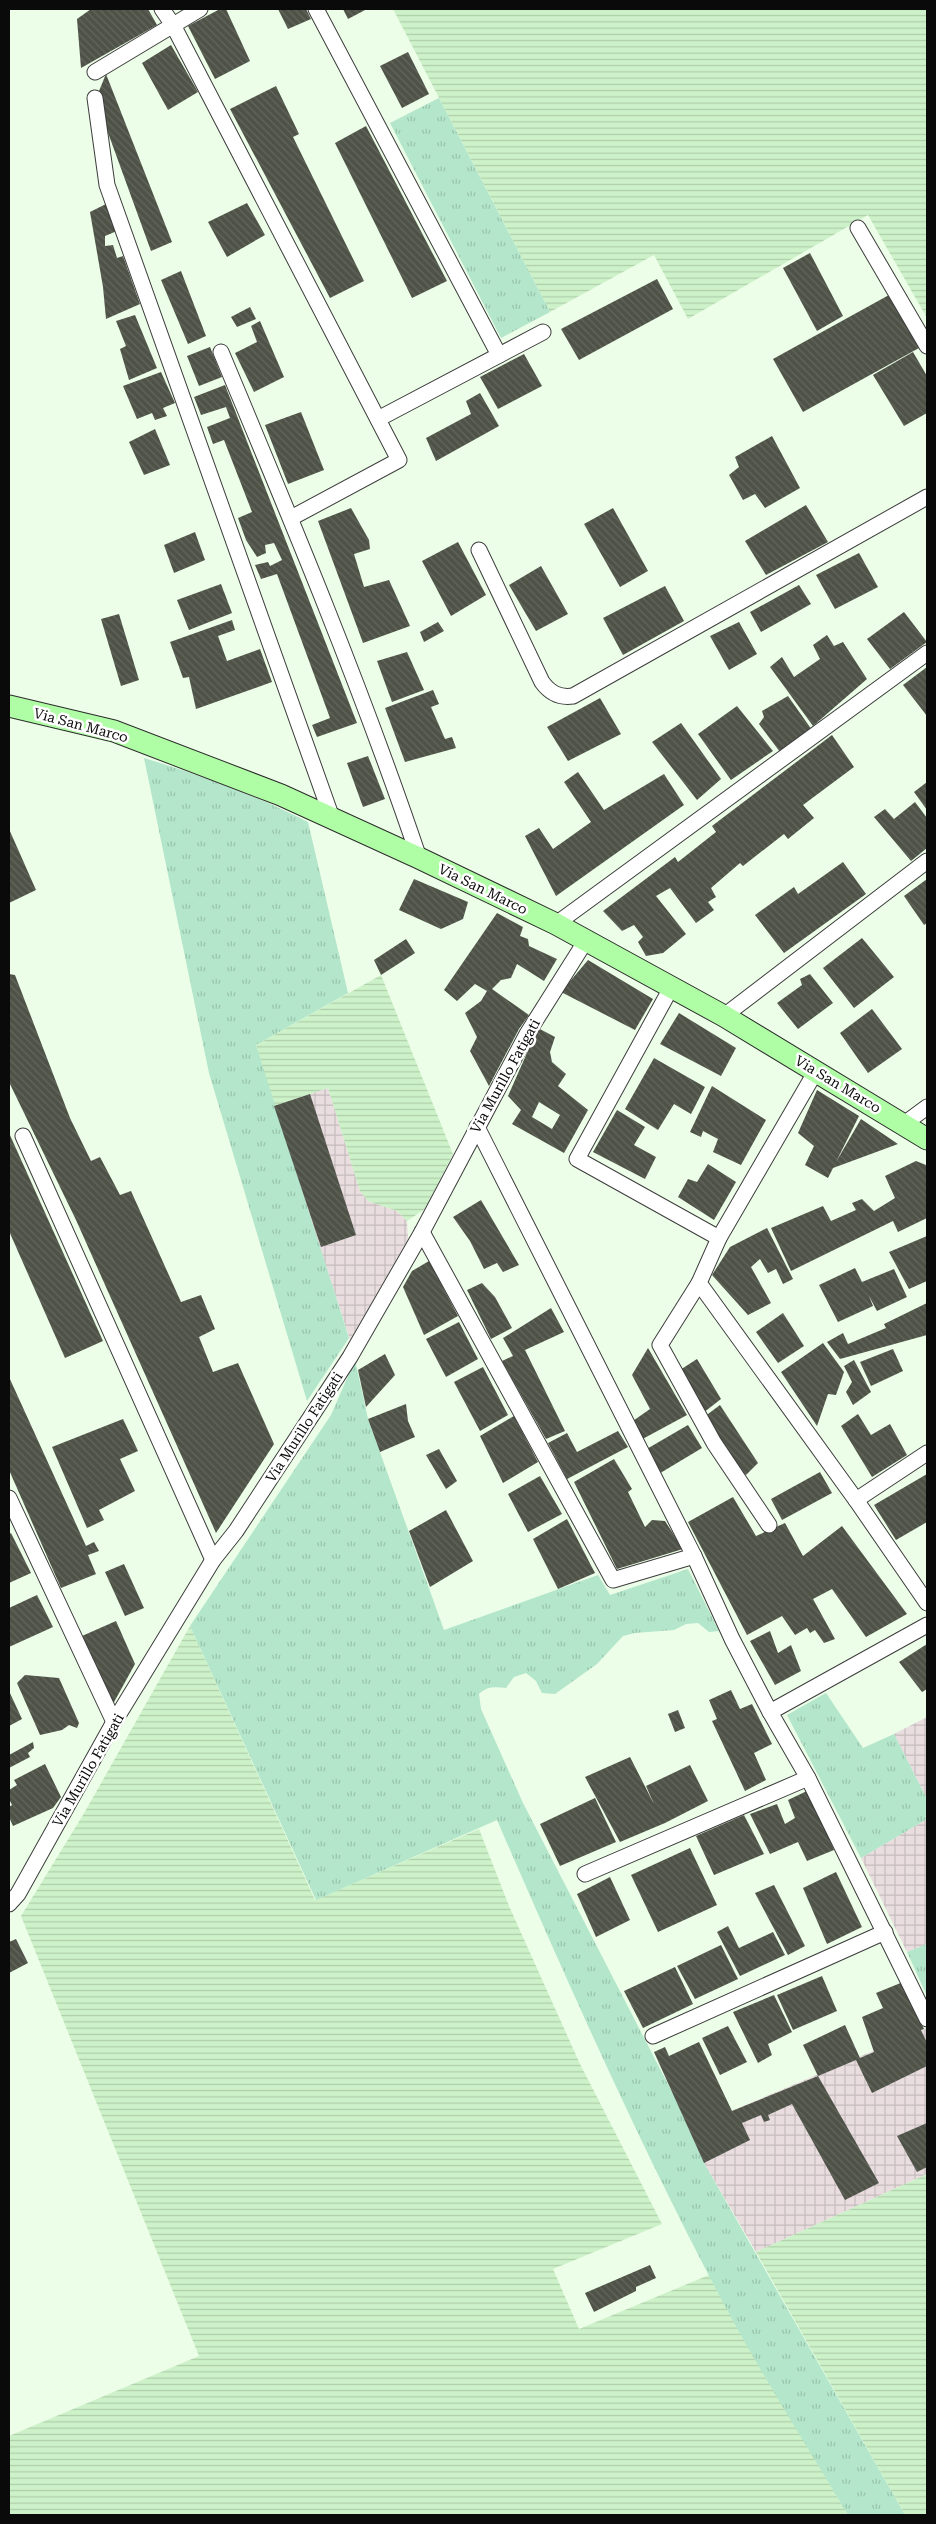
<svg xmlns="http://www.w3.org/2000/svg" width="936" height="2524" viewBox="0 0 936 2524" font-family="'Roboto Serif',serif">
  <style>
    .industrial { fill: url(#industrial-grid) }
    .farmland { fill: url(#farmland-rules) }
    .grass { fill: url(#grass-tufts) }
    .building { fill: url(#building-back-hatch); fill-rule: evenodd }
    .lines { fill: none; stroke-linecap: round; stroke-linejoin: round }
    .minor-casing { stroke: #3d3d3d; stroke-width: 17 }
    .secondary-casing { stroke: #2c2c2c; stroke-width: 23 }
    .minor { stroke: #fff; stroke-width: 15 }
    .secondary { stroke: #affda4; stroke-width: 21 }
    .labels { text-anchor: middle; stroke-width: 5; stroke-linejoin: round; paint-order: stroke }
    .street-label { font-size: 14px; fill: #0a0a0a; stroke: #fff }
  </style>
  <defs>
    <pattern id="industrial-grid" width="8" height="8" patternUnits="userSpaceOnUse" patternTransform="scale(1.25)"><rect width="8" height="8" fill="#e9dddf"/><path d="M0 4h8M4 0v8" fill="none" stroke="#c6bcbe"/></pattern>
    <pattern id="farmland-rules" width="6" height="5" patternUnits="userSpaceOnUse" patternTransform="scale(1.25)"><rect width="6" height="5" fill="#cdf2c9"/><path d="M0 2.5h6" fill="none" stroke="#afceab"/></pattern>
    <pattern id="grass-tufts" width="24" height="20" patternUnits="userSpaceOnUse" patternTransform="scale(1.25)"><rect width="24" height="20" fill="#b3e6cb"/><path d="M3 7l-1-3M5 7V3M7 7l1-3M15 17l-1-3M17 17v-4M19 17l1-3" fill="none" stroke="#99c4ad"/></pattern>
    <pattern id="building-back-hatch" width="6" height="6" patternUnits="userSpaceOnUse" patternTransform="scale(1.25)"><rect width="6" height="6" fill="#4e5247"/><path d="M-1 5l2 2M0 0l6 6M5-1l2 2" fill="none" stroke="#63665d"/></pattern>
  </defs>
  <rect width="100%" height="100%" fill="#ecfee7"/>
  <g class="industrial">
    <polygon points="328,1088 360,1191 368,1201 397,1211 407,1221 408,1239 350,1340 274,1106"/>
    <polygon points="927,1717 927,1799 894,1734"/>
    <polygon points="927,1819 927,1944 907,1952 861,1858"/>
    <polygon points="927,2028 927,2174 756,2252 704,2163 689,2129"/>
  </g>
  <g class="farmland">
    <polygon points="393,9 927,9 927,318 868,215 688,319 654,255 550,312"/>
    <polygon points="381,975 453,1154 425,1209 407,1221 397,1211 368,1201 360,1191 328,1088 274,1106 256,1045"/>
    <polygon points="190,1626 315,1900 479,1829 509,1906 580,2064 662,2224 553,2269 579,2329 709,2275 726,2307 848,2515 9,2515 9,2436 199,2356 21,1916 83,1815"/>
    <polygon points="927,2174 927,2515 905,2515 756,2252"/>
  </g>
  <g class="grass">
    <polygon points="439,98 550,312 501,338 390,123"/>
    <path d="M 144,758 C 200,775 255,795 308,822 L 348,993 L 256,1045 L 349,1338 L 307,1401 L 209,1073 Z"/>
    <path d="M 355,1360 L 368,1419 L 444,1630 L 598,1575 L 610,1595 L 688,1569 L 719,1631 L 709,1632 L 698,1623 L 686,1624 L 674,1630 L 635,1633 L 623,1636 L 597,1664 L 555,1694 L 542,1693 L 536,1681 L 526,1673 L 514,1677 L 506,1688 C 496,1687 487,1686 479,1694 L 481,1709 L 523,1803 L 674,2096 L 704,2163 L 905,2515 L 848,2515 C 807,2446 763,2377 725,2306 C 641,2148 568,1984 497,1820 L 316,1900 L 190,1626 L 331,1415 Z"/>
    <polygon points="826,1693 863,1748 894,1734 927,1799 927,1819 861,1858 787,1715"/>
    <polygon points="927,1944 927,1996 907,1952"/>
  </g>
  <g class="building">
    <polygon points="91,9 148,9 157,25 81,68 77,19"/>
    <polygon points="220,9 226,9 250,61 215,79 188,26"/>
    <polygon points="278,9 306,9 311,19 288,29"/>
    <polygon points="343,9 367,9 348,19"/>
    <polygon points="171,45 198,92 168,110 142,63"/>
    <polygon points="408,52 429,94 402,108 380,66"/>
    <polygon points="106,74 172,242 151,251 103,119 99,91"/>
    <polygon points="276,86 299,134 293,137 364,281 330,298 230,109"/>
    <polygon points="366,126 447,281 412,298 335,143"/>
    <polygon points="247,203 265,235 227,257 208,222"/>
    <polygon points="106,204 117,231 105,236 105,246 113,245 117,258 123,256 140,304 106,319 103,287 90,212"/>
    <polygon points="810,253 843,316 817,331 783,268"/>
    <polygon points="181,271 206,336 188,344 161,280"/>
    <polygon points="657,279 673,309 579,360 561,329"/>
    <polygon points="889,295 919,348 803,412 773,359"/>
    <polygon points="250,307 256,319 237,327 231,317"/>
    <polygon points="135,315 157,368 129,380 120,349 126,346 116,321"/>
    <polygon points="260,321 284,377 254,392 235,353 257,342 251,326"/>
    <polygon points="210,347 222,377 199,386 187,356"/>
    <polygon points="913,352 927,376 927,413 904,426 873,375"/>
    <polygon points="524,354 542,386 498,409 480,377"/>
    <polygon points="161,372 175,403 163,408 167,416 155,420 152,413 137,419 123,386"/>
    <polygon points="225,385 357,723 317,737 312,725 330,718 277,574 261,579 255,565 268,562 270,566 282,560 274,543 265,545 266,553 257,557 246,540 238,518 252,512 224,440 213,444 207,427 230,418 226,407 201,415 194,397"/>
    <polygon points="480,393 499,426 436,461 426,438 471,414 466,401"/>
    <polygon points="301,412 324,470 288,484 265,425"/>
    <polygon points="155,429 170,465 144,475 129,442"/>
    <polygon points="772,436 800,488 765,508 755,494 743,500 729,475 739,467 735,457"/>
    <polygon points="806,505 828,542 766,575 745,541"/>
    <polygon points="351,508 369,540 370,549 354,554 364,587 389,580 410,626 363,643 318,521"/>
    <polygon points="613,508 648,571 620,587 584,524"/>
    <polygon points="195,532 205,560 174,573 164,545"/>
    <polygon points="458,542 486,595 451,616 422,561"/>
    <polygon points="859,553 878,587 835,609 816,575"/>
    <polygon points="541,566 568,614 536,631 509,585"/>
    <polygon points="221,584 232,613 189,630 177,600"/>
    <polygon points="799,585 811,604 761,632 750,612"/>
    <polygon points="665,586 684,621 623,655 603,618"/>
    <polygon points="904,612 927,642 890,669 867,639"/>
    <polygon points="119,614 139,680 121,686 101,619"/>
    <polygon points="232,620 235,630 218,636 227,661 260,649 272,682 196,709 189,677 183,678 170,642"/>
    <polygon points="438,622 444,631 424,642 420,632"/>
    <polygon points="739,622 757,654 729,670 710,636"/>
    <polygon points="827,635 834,646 843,642 867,679 813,726 770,667 782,657 794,677 820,659 813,645"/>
    <polygon points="407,652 424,690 392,702 377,661"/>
    <polygon points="927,667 927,716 903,685"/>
    <polygon points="433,690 439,704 431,707 445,739 452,737 456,748 405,762 385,708"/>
    <polygon points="788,696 812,730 780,752 759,724 764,717 762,711"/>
    <polygon points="600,698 621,734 568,761 547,727"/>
    <polygon points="737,706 773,751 731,780 698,734"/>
    <polygon points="681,723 721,779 697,800 652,742"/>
    <polygon points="832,735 854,767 803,805 814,818 788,839 784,834 743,866 740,863 711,888 716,897 708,902 714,910 696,923 670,888 656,896 686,934 663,953 646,956 638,942 643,937 634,925 622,931 603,911 675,857 678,862 716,832 712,826"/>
    <polygon points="368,756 385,799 363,807 347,763"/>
    <polygon points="578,772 604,810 664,774 684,805 556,896 525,836 539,828 553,849 591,822 564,782"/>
    <polygon points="927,782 927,810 914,792"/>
    <polygon points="915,802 927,818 927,848 911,861 874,817 885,809 894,819"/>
    <polygon points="9,829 36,890 9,903"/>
    <polygon points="843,862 866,894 784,953 755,915 794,887 798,894"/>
    <polygon points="414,879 468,902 463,919 441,929 399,910"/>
    <polygon points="927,879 927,923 924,925 904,896"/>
    <polygon points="497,913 523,927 520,936 528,939 529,946 557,959 544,981 517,964 511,978 501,980 492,989 529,1015 519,1029 489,1086 470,1051 477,1037 465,1013 481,1001 487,991 475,984 457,1001 444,990"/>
    <polygon points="862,938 894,977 854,1008 823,968"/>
    <polygon points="406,939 415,953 381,975 374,960"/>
    <polygon points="588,960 653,999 635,1030 561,992"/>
    <polygon points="9,974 15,975 70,1118 91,1161 100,1157 120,1195 131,1191 181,1302 201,1295 215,1329 199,1337 213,1372 238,1363 274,1444 216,1533 76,1220 9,1082"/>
    <polygon points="810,974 833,1003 798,1029 777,1003 802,985 800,979"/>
    <polygon points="872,1009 902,1049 868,1073 840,1033"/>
    <polygon points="679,1013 736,1048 721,1076 660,1044"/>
    <path d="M 538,1028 L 555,1037 L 550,1052 L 552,1062 L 566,1074 L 558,1086 L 588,1110 L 564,1153 L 512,1124 L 521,1110 L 508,1096 ZM 539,1102 L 560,1115 L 552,1129 L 532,1117 Z"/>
    <polygon points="654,1058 705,1087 691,1114 674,1104 658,1130 625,1109"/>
    <polygon points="712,1086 766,1120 741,1165 713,1152 718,1139 703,1131 701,1137 690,1132"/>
    <polygon points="817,1090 859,1116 836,1162 861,1119 898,1144 833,1168 828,1178 805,1165 814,1146 798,1133"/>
    <polygon points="310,1094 356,1235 321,1247 274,1106"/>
    <polygon points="617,1110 645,1127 634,1145 656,1157 645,1179 593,1152"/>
    <polygon points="9,1133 103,1341 65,1358 9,1231"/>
    <polygon points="916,1161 926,1165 927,1168 927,1218 898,1232 893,1221 791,1271 771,1228 823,1206 831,1221 856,1210 852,1203 862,1199 874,1211 895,1198 885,1176"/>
    <polygon points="708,1164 736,1182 714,1220 678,1197 688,1179 697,1182"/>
    <polygon points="481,1200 519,1265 503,1272 497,1263 484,1269 470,1241 453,1217"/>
    <polygon points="767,1228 793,1279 783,1284 776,1269 768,1273 760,1259 751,1267 771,1303 748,1315 712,1275 730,1247"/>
    <polygon points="927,1236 927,1281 909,1289 889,1252"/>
    <polygon points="429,1261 458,1316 424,1335 403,1287 412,1271"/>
    <polygon points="855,1268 862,1282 894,1269 907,1297 877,1311 869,1296 873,1306 838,1322 819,1285"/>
    <polygon points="482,1283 495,1297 512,1328 491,1339 467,1290"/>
    <polygon points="927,1303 927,1335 840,1359 827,1342 843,1333 848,1344 886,1328 884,1324"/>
    <polygon points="551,1308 564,1332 525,1350 565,1431 546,1439 502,1361 513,1356 503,1338"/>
    <polygon points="783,1313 804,1346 778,1363 756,1332"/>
    <polygon points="459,1322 478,1359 446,1377 426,1339"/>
    <polygon points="823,1343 844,1372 836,1395 828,1394 817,1426 781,1372"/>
    <polygon points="648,1348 687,1415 637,1442 630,1423 650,1409 632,1375"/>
    <polygon points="893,1349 903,1371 871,1386 860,1362"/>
    <polygon points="385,1354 395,1375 366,1407 358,1370"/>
    <polygon points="697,1359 721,1399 703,1413 680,1370"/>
    <polygon points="854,1360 871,1392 853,1405 846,1392 852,1382 844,1366"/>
    <polygon points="483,1367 508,1415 480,1431 454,1382"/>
    <polygon points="9,1377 86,1546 94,1542 99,1551 88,1555 96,1574 61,1588 9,1470"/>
    <polygon points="406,1404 408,1421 415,1437 380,1452 368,1419"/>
    <polygon points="720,1405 758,1463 746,1475 735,1467 704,1417"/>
    <polygon points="858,1414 871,1435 890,1424 907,1455 872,1477 841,1426"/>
    <polygon points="514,1416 538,1462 503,1483 480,1436"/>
    <polygon points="123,1419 138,1451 120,1459 135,1491 99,1510 104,1520 87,1528 52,1447"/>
    <polygon points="688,1425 702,1448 657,1475 645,1450"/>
    <polygon points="618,1431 628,1447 567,1479 548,1443 567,1433 577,1452"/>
    <polygon points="439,1449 457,1481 446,1489 426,1455"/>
    <polygon points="614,1459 632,1489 628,1492 645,1527 652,1520 665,1521 683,1549 617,1569 574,1482"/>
    <polygon points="820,1472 832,1493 782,1520 771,1499"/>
    <polygon points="927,1474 927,1522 896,1540 874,1505"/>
    <polygon points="540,1476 562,1514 528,1532 508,1494"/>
    <polygon points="733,1497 756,1536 785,1523 803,1556 842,1526 907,1614 866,1637 832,1589 813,1599 835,1639 824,1643 815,1630 810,1633 807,1628 795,1635 782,1616 747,1635 688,1522"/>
    <polygon points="446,1510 473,1561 430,1587 409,1531"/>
    <polygon points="567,1519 595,1573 558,1589 533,1539"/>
    <polygon points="11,1533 31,1573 9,1583 9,1534"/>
    <polygon points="124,1564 144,1608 125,1616 105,1572"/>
    <polygon points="37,1595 53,1627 9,1647 9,1608"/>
    <polygon points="116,1621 135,1664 113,1704 82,1636"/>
    <polygon points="770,1631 778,1653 791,1645 801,1671 775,1685 750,1641"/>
    <polygon points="927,1644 927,1689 922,1692 899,1662"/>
    <polygon points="25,1675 59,1678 79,1723 77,1728 69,1725 62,1730 40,1735 17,1683"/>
    <polygon points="731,1690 740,1709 752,1704 772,1744 754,1753 766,1780 745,1791 712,1721 717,1719 709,1700"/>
    <polygon points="9,1691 22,1719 9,1726"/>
    <polygon points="678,1710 685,1728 675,1732 668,1714"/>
    <polygon points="33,1742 34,1748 28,1753 30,1757 9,1768 9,1755"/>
    <polygon points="630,1757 654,1804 646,1786 690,1765 708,1801 665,1823 620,1842 585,1777"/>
    <polygon points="45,1764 61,1797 53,1808 13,1826 9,1817 9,1807 12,1805 9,1799 9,1790 17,1785 14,1780"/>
    <polygon points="809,1790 834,1850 807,1861 798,1842 770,1854 750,1814 777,1804 785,1824 795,1818 788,1800"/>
    <polygon points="595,1798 616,1842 560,1866 540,1824"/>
    <polygon points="744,1815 764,1854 714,1875 696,1836"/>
    <polygon points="690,1848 717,1905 658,1932 631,1875"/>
    <polygon points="836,1872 862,1927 827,1944 803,1888"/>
    <polygon points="610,1877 630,1920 596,1937 577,1894"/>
    <polygon points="774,1885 805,1946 788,1955 755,1893"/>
    <polygon points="728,1926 739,1948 773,1932 785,1955 740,1976 717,1932"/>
    <polygon points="16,1939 28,1963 9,1973 9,1942"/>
    <polygon points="721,1945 738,1979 695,1999 677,1966"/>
    <polygon points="675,1967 693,2004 643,2028 624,1991"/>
    <polygon points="822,1976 837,2011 793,2030 777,1995"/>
    <polygon points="903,1982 924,2029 921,2030 927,2043 927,2066 872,2093 856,2060 818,2076 803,2045 845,2025 860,2058 874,2052 862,2017 883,2008 876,1993"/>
    <polygon points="774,1995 792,2032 768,2044 772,2055 758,2063 733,2012"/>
    <polygon points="728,2026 747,2062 720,2075 702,2038"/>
    <polygon points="699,2042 732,2111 818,2076 879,2183 845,2200 792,2104 768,2115 770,2120 764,2122 761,2115 742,2123 750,2140 704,2163 654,2052 665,2047 669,2056"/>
    <polygon points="927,2123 927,2167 917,2172 897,2136"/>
    <polygon points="650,2265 656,2278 636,2287 636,2291 594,2312 585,2293"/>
  </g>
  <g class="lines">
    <defs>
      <g id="minor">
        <polyline points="162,9 173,25 399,460 291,518"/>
        <polyline points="316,9 499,355"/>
        <polyline points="95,72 200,9"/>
        <polyline points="95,98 107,185 332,818"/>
        <polyline points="858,228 927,346"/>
        <path d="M 221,352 C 291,519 361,686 419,858"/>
        <polyline points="378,419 543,332"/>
        <path d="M 479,550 L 542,682 C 550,693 559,698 573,696 L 927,497"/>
        <polyline points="556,924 927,653"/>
        <polyline points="671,988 577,1159 719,1238 699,1283 856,1500 927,1603"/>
        <polyline points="724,1016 927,861"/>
        <polyline points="904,1124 927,1107"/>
        <polyline points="477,1127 694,1556 732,1639 770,1712"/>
        <polyline points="23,1136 213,1560"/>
        <polyline points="422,1232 613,1580 694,1556"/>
        <polyline points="719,1238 816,1071"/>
        <polyline points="699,1283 660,1345 714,1443 769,1525"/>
        <polyline points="9,1498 114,1722"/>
        <polyline points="856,1500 927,1453"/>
        <polyline points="927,1625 770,1712 808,1778 927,2019"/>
        <polyline points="585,1874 808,1778"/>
        <polyline points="9,1904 18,1894 114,1722 213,1560 236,1531 350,1357 422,1232 527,1034 585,942"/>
        <polyline points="653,2036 885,1932"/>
      </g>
      <polyline id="secondary" points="9,706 114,731 281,795 419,858 556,924 724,1016 927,1139"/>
    </defs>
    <use href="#minor" class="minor-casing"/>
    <use href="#secondary" class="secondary-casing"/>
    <use href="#minor" class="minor"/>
    <use href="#secondary" class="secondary"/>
  </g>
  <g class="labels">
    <g class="street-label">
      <text transform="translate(81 725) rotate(15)" y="5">Via San Marco</text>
      <text transform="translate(483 889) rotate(26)" y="5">Via San Marco</text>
      <text transform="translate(505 1076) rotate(-61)" y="5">Via Murillo Fatigati</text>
      <text transform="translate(838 1084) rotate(31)" y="5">Via San Marco</text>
      <text transform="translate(304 1427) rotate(-57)" y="5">Via Murillo Fatigati</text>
      <text transform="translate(88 1770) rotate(-60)" y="5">Via Murillo Fatigati</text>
    </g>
  </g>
  <rect width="936" height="2524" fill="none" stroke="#0a0a0a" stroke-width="20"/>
</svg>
